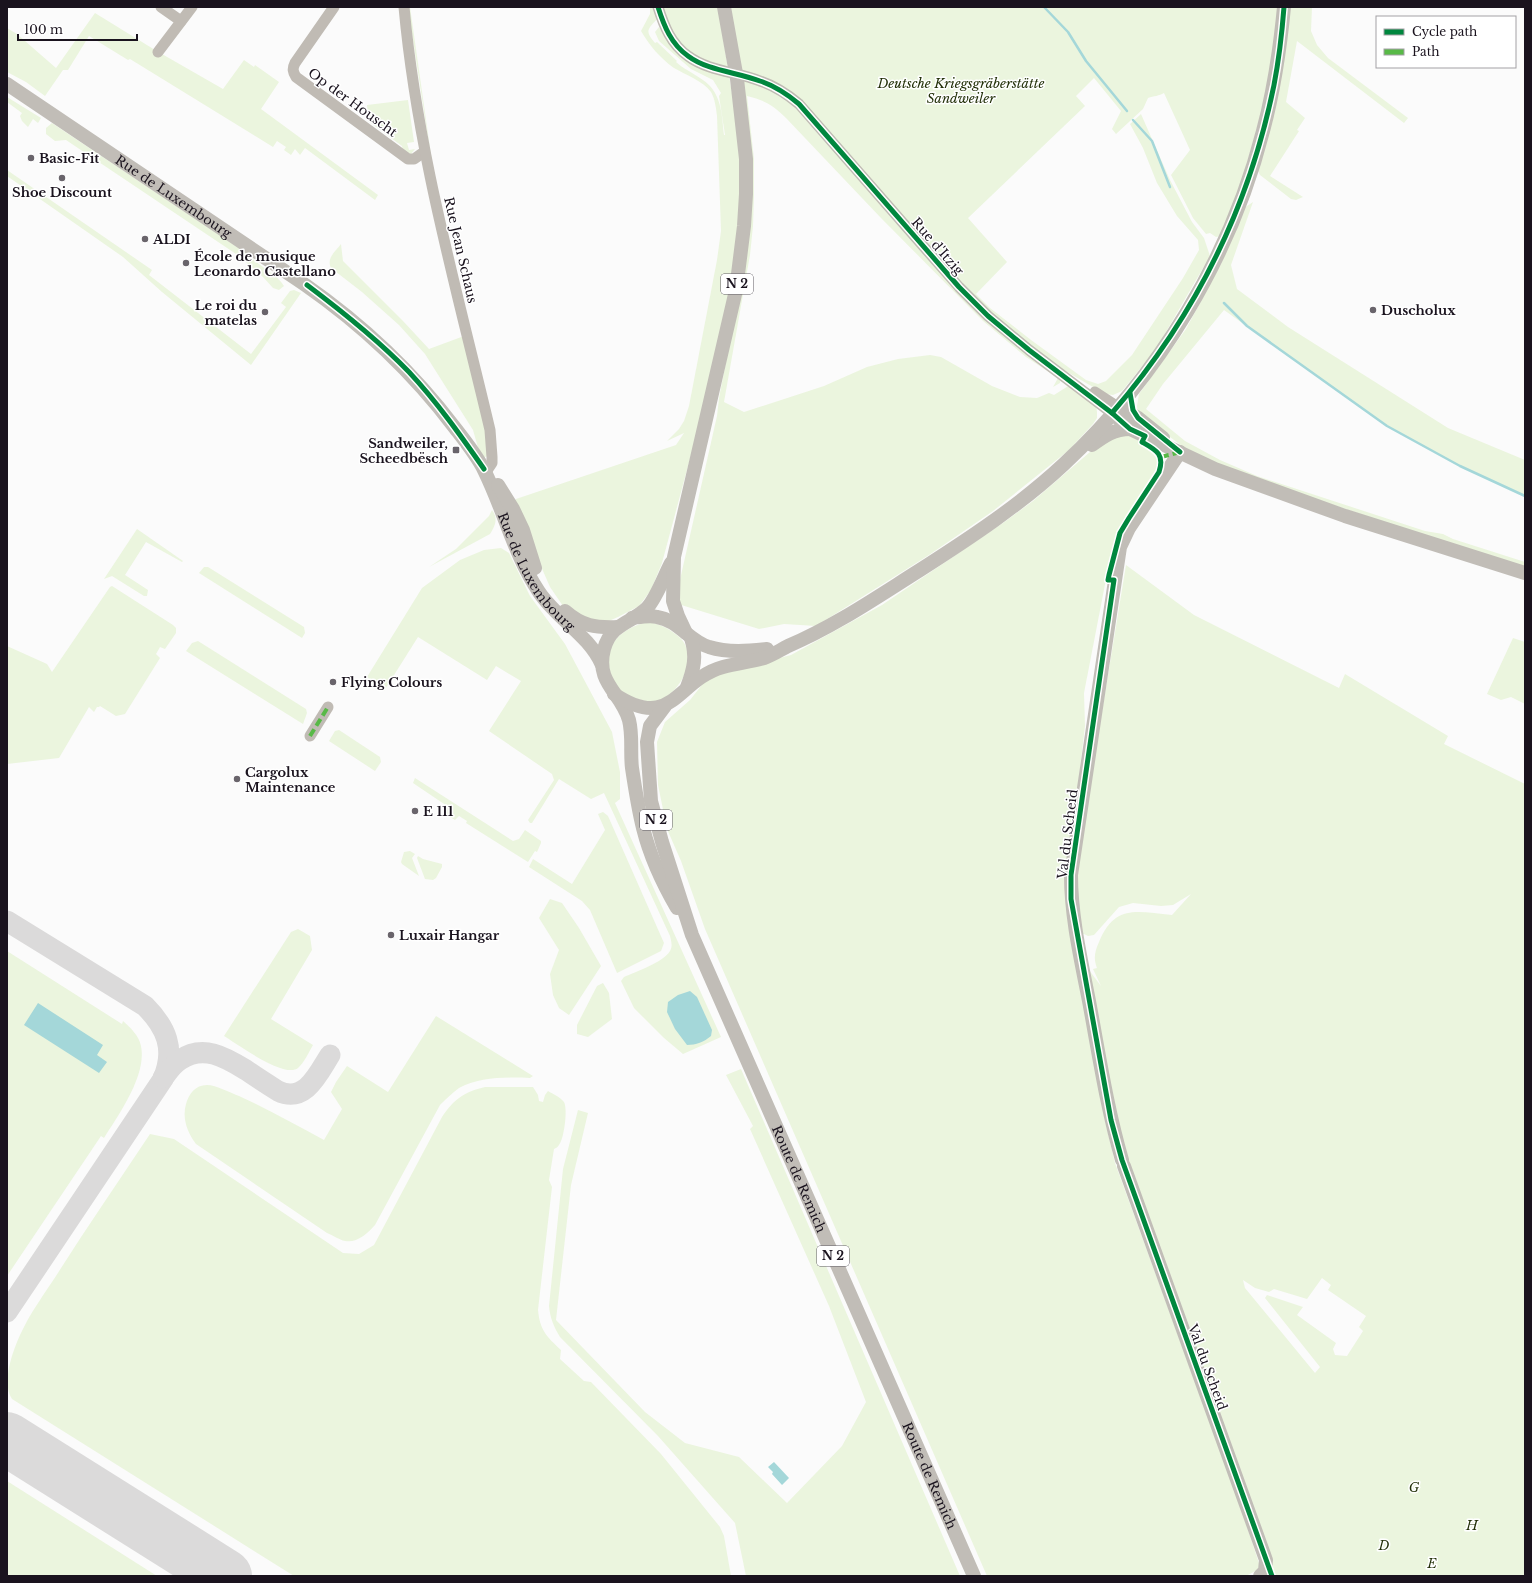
<svg xmlns="http://www.w3.org/2000/svg" width="1532" height="1583" viewBox="0 0 1532 1583" font-family="'Libre Baskerville',serif">
  <style>
    .green { fill: #ebf5de; fill-rule: evenodd }
    .water { fill: #a4d7d9 }
    .lines { fill: none; stroke-linecap: round; stroke-linejoin: round }
    .stream { stroke: #a4d7d9; stroke-width: 2.5 }
    .taxiway { stroke: #dbdada; stroke-width: 21 }
    .runway { stroke: #dbdada; stroke-width: 54 }
    .minor { stroke: #c0bbb4; stroke-width: 11 }
    .major { stroke: #c1bdb7; stroke-width: 14 }
    .quiet { stroke: #58b947; stroke-width: 4; stroke-dasharray: 8 4; stroke-linecap: butt }
    .cycleway-casing { stroke: #fff; stroke-width: 8 }
    .cycleway { stroke: #00873e; stroke-width: 5 }
    .poi-dot { fill: #69646b; stroke: #fff; stroke-width: 1.5 }
    .labels { text-anchor: middle; stroke-width: 3; stroke-linejoin: round; paint-order: stroke }
    .shield { fill: #fff; stroke: #5f5a62; stroke-width: 1 }
    .shield-label { font-size: 12px; font-weight: bold; fill: #1a131e }
    .park-label { font-size: 13px; font-style: italic; fill: #212f07; stroke: #fff }
    .street-label { font-size: 13px; fill: #1a131e; stroke: #fff }
    .poi-label { font-size: 13px; font-weight: bold; fill: #1a131e; stroke: #fff; text-anchor: start }
  </style>
  <rect width="100%" height="100%" fill="#fbfbfb"/>
  <g class="green">
    <polygon points="408,7 410,7 437,197"/>
    <path d="M 650,7 L 654,7 L 657,19 C 647,30 645,31 655,43 L 657,42 L 677,61 L 676,62 C 686,71 700,76 709,85 C 722,98 722,118 724,135 L 725,135 L 719,96 L 721,93 L 713,80 L 691,69 L 659,41 L 655,32 L 659,27 L 672,47 L 700,58 C 674,43 673,33 662,7 L 718,7 L 737,125 L 739,151 L 740,203 L 736,262 L 699,425 L 662,563 L 651,590 L 639,606 L 618,617 L 602,624 L 585,621 L 563,606 L 550,587 L 513,502 L 516,499 L 676,445 L 684,433 L 667,441 L 679,429 L 684,421 L 689,406 L 717,260 L 721,231 L 717,116 C 716,108 715,99 711,92 C 703,81 686,75 674,68 C 660,58 650,46 641,31 L 650,14 Z"/>
    <path d="M 729,7 L 1280,7 L 1270,81 L 1242,181 L 1221,236 L 1216,237 L 1210,233 L 1206,234 L 1193,218 L 1171,175 L 1190,150 L 1164,93 C 1159,96 1154,96 1148,98 L 1143,109 L 1116,134 L 1112,129 L 1121,111 L 1094,78 L 1076,96 L 1085,106 L 968,218 L 1007,262 L 976,294 L 990,308 L 1031,340 L 1086,380 L 1098,384 L 1106,381 L 1132,355 L 1183,278 L 1199,250 L 1198,240 L 1177,216 L 1157,183 L 1143,148 L 1130,124 L 1141,114 L 1170,180 L 1192,222 L 1204,238 L 1210,256 L 1156,349 L 1122,391 L 1113,395 L 1105,394 L 1033,352 L 1061,374 L 1060,383 L 1053,387 L 1058,378 L 1026,357 L 983,321 L 881,218 L 786,118 C 773,105 764,100 747,96 L 754,159 L 754,196 L 753,226 L 750,255 L 724,402 L 744,412 L 824,386 L 867,367 L 898,359 L 930,355 L 941,357 L 992,386 L 1020,397 L 1037,398 L 1049,393 L 1054,395 L 1073,383 L 1096,405 L 1097,412 L 1097,418 L 1093,424 L 1069,450 L 993,511 L 929,555 L 816,626 L 784,624 L 759,629 L 678,604 L 677,593 L 717,416 L 719,398 L 747,254 Z"/>
    <polygon points="1289,7 1312,7 1311,31 1317,45 1328,58 1408,118 1404,123 1297,41 1286,102 1305,118 1297,130 1299,131 1270,176 1303,197 1296,200 1291,199 1260,175 1257,169"/>
    <polygon points="95,13 155,50 223,89 244,60 254,67 255,65 279,82 261,109 378,195 375,200 305,148 300,155 295,149 291,155 284,150 286,147 277,141 273,147 130,59 128,60 89,36 68,70 63,70 45,96 26,82 7,72 7,28 17,34 56,68"/>
    <polygon points="7,97 41,118 38,123 33,119 28,127 22,121 20,116 22,113 7,102"/>
    <polygon points="408,100 414,142 407,143 409,150 415,149 411,154 403,151 402,146 368,121 367,105"/>
    <path d="M 52,123 L 249,255 C 259,267 276,273 284,286 L 279,290 L 273,288 L 263,277 L 239,256 L 66,140 L 55,141 L 46,134 L 46,128 Z"/>
    <polygon points="7,170 152,270 149,275 251,354 286,307 281,303 290,291 294,290 301,293 251,365 162,292 123,257 7,176"/>
    <polygon points="1253,202 1231,265 1237,289 1288,327 1448,428 1525,460 1525,496 1460,466 1387,426 1224,310 1163,384 1146,409 1185,441 1220,460 1257,476 1425,531 1443,534 1453,539 1525,562 1525,569 1220,467 1186,449 1138,413 1137,406 1139,394 1186,329 1221,264 1244,208"/>
    <path d="M 341,244 L 343,261 L 403,321 L 429,349 L 464,336 L 483,411 L 489,456 L 481,458 L 473,430 L 425,354 L 399,325 L 362,292 L 331,268 C 326,258 336,251 341,244 Z"/>
    <polygon points="1123,433 1141,439 1140,442 1156,453 1159,464 1159,468 1151,481 1118,535 1108,569 1084,693 1085,726 1065,897 1105,1121 1115,1163 1235,1491 1259,1563 1259,1569 1246,1576 987,1576 705,929 681,861 667,829 658,785 657,742 665,722 690,700 705,681 714,675 791,655 882,605 1003,523 1033,501 1104,440"/>
    <path d="M 492,510 C 498,518 496,525 490,534 L 429,567 L 456,549 L 489,516 Z"/>
    <polygon points="137,529 183,561 182,562 146,542 125,575 148,590 147,596 144,596 112,576 104,579"/>
    <path d="M 501,548 L 509,553 L 530,596 L 565,644 L 612,732 L 620,772 L 620,799 L 615,803 L 721,1037 L 683,1054 L 664,1038 L 634,1008 L 621,981 L 624,977 C 635,972 664,962 670,951 C 673,946 671,941 670,936 L 604,793 L 591,799 L 559,779 L 532,823 L 530,823 L 528,820 L 554,780 L 552,774 L 489,731 L 521,681 L 496,666 L 487,680 L 418,637 L 384,691 L 367,677 L 422,588 L 460,560 L 484,550 Z"/>
    <path d="M 1126,565 L 1194,615 L 1339,688 L 1345,674 L 1448,736 L 1444,744 L 1525,784 L 1525,1576 L 1276,1576 L 1244,1482 L 1123,1150 L 1089,970 L 1101,986 L 1093,969 L 1097,968 C 1093,958 1095,951 1099,942 C 1115,903 1138,912 1172,915 L 1191,894 L 1173,905 L 1161,906 L 1133,903 L 1119,907 L 1094,935 L 1088,936 L 1084,934 L 1081,934 L 1076,871 ZM 1322,1278 L 1331,1285 L 1328,1290 L 1366,1316 L 1359,1327 L 1363,1331 L 1347,1356 L 1335,1355 L 1333,1349 L 1336,1343 L 1297,1315 L 1303,1307 L 1267,1295 L 1265,1298 L 1320,1367 L 1315,1373 L 1245,1288 L 1243,1280 L 1255,1288 L 1269,1292 L 1274,1289 L 1307,1299 Z"/>
    <polygon points="204,567 208,567 304,627 305,633 302,638 199,573"/>
    <polygon points="112,586 173,625 176,628 176,633 165,649 160,647 156,654 160,658 125,714 116,716 100,706 99,707 97,707 94,712 89,707 59,758 7,764 7,646 47,664 52,672 110,587"/>
    <path d="M 648,622 C 660,624 668,628 678,636 C 694,649 689,673 676,688 C 671,694 663,699 657,704 L 622,695 C 618,688 611,680 609,673 C 602,645 623,627 648,622 Z"/>
    <polygon points="1513,638 1525,642 1525,704 1511,697 1501,700 1487,694"/>
    <polygon points="198,641 306,709 307,713 303,724 186,651 192,643"/>
    <polygon points="339,730 380,757 381,762 375,771 329,741 335,731"/>
    <polygon points="415,778 513,841 519,839 525,830 541,841 541,843 537,852 535,851 528,862 466,823 467,821 459,816 455,820 443,813 447,806 413,783"/>
    <polygon points="603,812 608,816 664,943 661,951 617,973 590,910 582,901 529,867 533,859 572,884 605,830 598,814"/>
    <polygon points="410,851 415,854 412,858 419,876 402,864 401,862 404,852"/>
    <polygon points="418,856 423,859 442,864 442,867 436,878 433,880 425,879 417,858"/>
    <polygon points="550,899 562,903 579,928 601,966 569,1015 559,1008 553,995 550,974 559,950 539,918"/>
    <path d="M 298,929 L 310,936 L 312,950 L 271,1019 L 313,1045 C 309,1052 304,1063 298,1068 C 285,1079 237,1044 224,1036 L 291,932 Z"/>
    <path d="M 7,951 L 122,1024 L 123,1021 C 131,1028 139,1036 141,1046 C 147,1075 119,1114 104,1138 L 101,1136 L 7,1276 Z"/>
    <polygon points="603,983 609,993 612,1019 588,1037 577,1034 577,1025 597,986"/>
    <path d="M 436,1016 L 533,1076 L 530,1078 C 508,1077 479,1077 459,1088 C 452,1093 446,1099 440,1105 L 375,1225 C 367,1234 357,1243 345,1241 C 339,1240 333,1235 327,1233 L 196,1144 C 187,1132 182,1118 186,1104 C 189,1094 195,1085 207,1085 C 216,1085 231,1093 239,1096 C 268,1109 296,1125 324,1140 L 342,1109 L 331,1092 L 336,1082 L 347,1066 L 388,1092 Z"/>
    <path d="M 741,1069 L 960,1576 L 746,1576 L 735,1523 L 658,1436 L 560,1337 C 554,1327 550,1318 549,1306 L 563,1169 L 578,1110 L 588,1113 L 571,1185 L 556,1320 L 645,1412 L 685,1443 L 739,1457 L 787,1503 L 842,1446 L 866,1402 L 829,1306 L 750,1129 L 753,1126 L 726,1075 Z"/>
    <path d="M 485,1087 L 533,1087 L 538,1095 L 539,1101 L 543,1102 L 545,1095 L 548,1091 C 553,1094 560,1097 564,1102 C 568,1109 564,1139 559,1145 C 558,1147 556,1148 554,1149 L 549,1180 L 552,1187 L 538,1310 C 540,1330 546,1336 561,1350 L 560,1359 L 584,1381 L 591,1382 L 661,1454 L 720,1527 L 724,1536 L 731,1576 L 294,1576 L 12,1399 C 0,1382 15,1344 24,1327 C 33,1309 45,1293 56,1276 C 86,1228 119,1181 150,1134 L 174,1139 L 343,1253 L 359,1254 L 374,1245 L 442,1117 C 454,1099 464,1092 485,1087 Z"/>
    <polygon points="7,1481 157,1576 7,1576"/>
  </g>
  <g class="water">
    <path d="M 690,991 L 697,997 L 712,1030 L 711,1036 C 704,1042 696,1045 687,1045 L 675,1029 L 667,1012 L 668,1002 L 678,995 Z"/>
    <polygon points="38,1003 103,1045 97,1055 107,1062 99,1073 24,1025"/>
    <polygon points="774,1462 789,1478 782,1485 772,1474 773,1472 768,1467"/>
  </g>
  <g class="lines">
    <g class="stream">
      <polyline points="1044,7 1068,32 1086,61 1127,111"/>
      <polyline points="1133,120 1152,141 1170,187"/>
      <polyline points="1224,303 1247,326 1387,426 1460,466 1525,496"/>
    </g>
    <g class="taxiway">
      <path d="M 7,921 L 145,1006 C 166,1027 176,1049 163,1079 L 7,1312"/>
      <path d="M 163,1078 C 168,1072 173,1064 180,1060 C 203,1044 225,1057 246,1070 C 256,1077 267,1084 278,1091 C 305,1104 318,1074 330,1055"/>
    </g>
    <polyline class="runway" points="7,1439 225,1576"/>
    <g class="minor">
      <polyline points="161,7 181,21"/>
      <path d="M 334,7 L 295,63 C 292,69 293,72 296,77 L 408,159 L 414,159 L 424,152"/>
      <path d="M 404,7 C 417,151 457,290 490,430 L 492,457 L 492,463 L 488,469 L 484,469"/>
      <path d="M 658,7 C 664,26 671,44 688,56 C 708,71 737,72 760,81 C 775,86 787,94 799,104 L 959,287 L 988,316 L 1029,350 L 1112,413"/>
      <polyline points="158,52 192,7"/>
      <polyline points="1095,392 1118,407"/>
      <polyline points="310,736 328,707"/>
    </g>
    <g class="major">
      <path id="s1" d="M 7,84 L 304,284 C 363,325 412,371 455,428 C 465,441 477,456 484,470 C 504,510 514,555 539,592 C 557,619 589,635 602,665"/>
      <polyline points="1118,407 1138,418 1163,438"/>
      <polyline points="1112,413 1130,429 1215,469 1345,516 1525,573"/>
      <path d="M 1092,445 C 1104,436 1114,429 1130,429"/>
      <polyline points="498,485 513,509 523,530 535,568"/>
      <path d="M 671,563 C 664,576 657,597 647,608 C 632,623 611,623 604,649 C 595,683 621,692 629,720 C 633,736 630,752 632,768 C 635,788 638,808 643,828 C 650,856 663,884 677,908"/>
      <path d="M 565,611 C 582,626 595,628 618,627"/>
      <path d="M 632,618 C 640,617 650,615 657,617 C 678,620 690,642 709,647 C 728,653 749,651 767,649"/>
      <polyline points="686,633 678,616 673,601 674,557 736,290 744,226 746,194 746,159 737,79 724,7"/>
      <path d="M 687,687 C 694,669 697,656 691,638"/>
      <path d="M 614,694 C 673,733 676,680 723,667 C 737,663 751,662 764,658 C 773,655 780,650 788,646 C 835,626 877,597 920,570 C 970,538 1020,505 1063,465 C 1159,376 1231,257 1263,131 C 1274,90 1280,49 1284,7"/>
      <path id="s2" d="M 665,706 L 650,726 L 647,742 L 651,801 L 662,842 L 692,935 L 974,1576"/>
      <path d="M 1122,1160 C 1107,1108 1099,1055 1089,1001 C 1081,960 1071,917 1071,875 L 1120,547 L 1129,528 L 1180,452"/>
      <polyline points="1124,1166 1266,1560 1265,1571 1260,1576"/>
    </g>
    <g class="quiet">
      <polyline points="1161,457 1180,452"/>
      <polyline points="310,736 328,707"/>
    </g>
    <defs>
      <g id="cycleway">
        <path d="M 658,7 C 664,26 671,44 688,56 C 708,71 737,72 760,81 C 775,86 787,94 799,104 L 959,287 L 988,316 L 1029,350 L 1112,413 L 1130,429 L 1145,436 L 1142,442 C 1156,450 1165,454 1159,472 L 1129,518 L 1120,533 L 1109,575 L 1108,580 L 1114,580 L 1071,875 L 1071,899 L 1111,1120 L 1122,1160 L 1272,1576"/>
        <path d="M 307,285 C 343,312 378,340 409,372 C 437,402 461,436 484,469"/>
        <polyline points="1130,393 1133,410 1138,418 1180,452"/>
        <path d="M 1112,413 C 1194,318 1249,208 1274,85 C 1279,59 1282,33 1284,7"/>
      </g>
    </defs>
    <use href="#cycleway" class="cycleway-casing"/>
    <use href="#cycleway" class="cycleway"/>
  </g>
  <g class="poi-dot">
    <circle cx="31" cy="158" r="4"/>
    <circle cx="62" cy="178" r="4"/>
    <circle cx="145" cy="239" r="4"/>
    <circle cx="186" cy="263" r="4"/>
    <circle cx="1373" cy="310" r="4"/>
    <circle cx="265" cy="312" r="4"/>
    <rect x="452" y="446" width="8" height="8" rx="2"/>
    <circle cx="333" cy="682" r="4"/>
    <circle cx="237" cy="779" r="4"/>
    <circle cx="415" cy="811" r="4"/>
    <circle cx="391" cy="935" r="4"/>
  </g>
  <g class="labels">
    <g class="shield">
      <rect x="721" y="274" width="32" height="20" rx="3"/>
      <rect x="640" y="810" width="32" height="20" rx="3"/>
      <rect x="817" y="1246" width="32" height="20" rx="3"/>
    </g>
    <g class="shield-label">
      <text x="737" y="288">N 2</text>
      <text x="656" y="824">N 2</text>
      <text x="833" y="1260">N 2</text>
    </g>
    <g class="park-label">
      <text x="961" y="88">Deutsche Kriegsgräberstätte<tspan x="961" dy="15">Sandweiler</tspan></text>
      <text x="1414" y="1492">G</text>
      <text x="1472" y="1530">H</text>
      <text x="1384" y="1550">D</text>
      <text x="1432" y="1568">E</text>
    </g>
    <g class="street-label">
      <text transform="translate(353 102) rotate(36)" y="5">Op der Houscht</text>
      <text dy="5" stroke="none"><textPath href="#s1" startOffset="201">Rue de Luxembourg</textPath></text>
      <text transform="translate(938 246) rotate(49)" y="5">Rue d'Itzig</text>
      <text transform="translate(461 250) rotate(77)" y="5">Rue Jean Schaus</text>
      <text dy="5" stroke="none"><textPath href="#s1" startOffset="734">Rue de Luxembourg</textPath></text>
      <text transform="translate(1067 834) rotate(-83)" y="5">Val du Scheid</text>
      <text dy="5" stroke="none"><textPath href="#s2" startOffset="507">Route de Remich</textPath></text>
      <text transform="translate(1208 1367) rotate(70)" y="5">Val du Scheid</text>
      <text dy="5" stroke="none"><textPath href="#s2" startOffset="831">Route de Remich</textPath></text>
    </g>
    <g class="poi-label">
      <text x="39" y="163">Basic-Fit</text>
      <text x="62" y="197" text-anchor="middle">Shoe Discount</text>
      <text x="153" y="244">ALDI</text>
      <text x="194" y="261">École de musique<tspan x="194" dy="15">Leonardo Castellano</tspan></text>
      <text x="257" y="310" text-anchor="end">Le roi du<tspan x="257" dy="15">matelas</tspan></text>
      <text x="1381" y="315">Duscholux</text>
      <text x="448" y="448" text-anchor="end">Sandweiler,<tspan x="448" dy="15">Scheedbësch</tspan></text>
      <text x="341" y="687">Flying Colours</text>
      <text x="245" y="777">Cargolux<tspan x="245" dy="15">Maintenance</tspan></text>
      <text x="423" y="816">E 111</text>
      <text x="399" y="940">Luxair Hangar</text>
    </g>
  </g>
  <rect width="1532" height="1583" fill="none" stroke="#1a131e" stroke-width="16"/>
  <rect x="1376" y="16" width="140" height="52" fill="#ffffff" stroke="#a3a1a5"/>
  <rect x="1384" y="29" width="20" height="6" fill="#00873e" stroke="#a3a1a5"/>
  <text x="1412" y="36" font-size="12" fill="#1a131e">Cycle path</text>
  <rect x="1384" y="49" width="20" height="6" fill="#58b947" stroke="#a3a1a5"/>
  <text x="1412" y="56" font-size="12" fill="#1a131e">Path</text>
  <path d="M18 34v6h119v-6" fill="none" stroke="#1a131e" stroke-width="2"/>
  <text x="24" y="34" font-size="12" fill="#1a131e" stroke="#ffffff" stroke-width="3" paint-order="stroke">100 m</text>
</svg>
